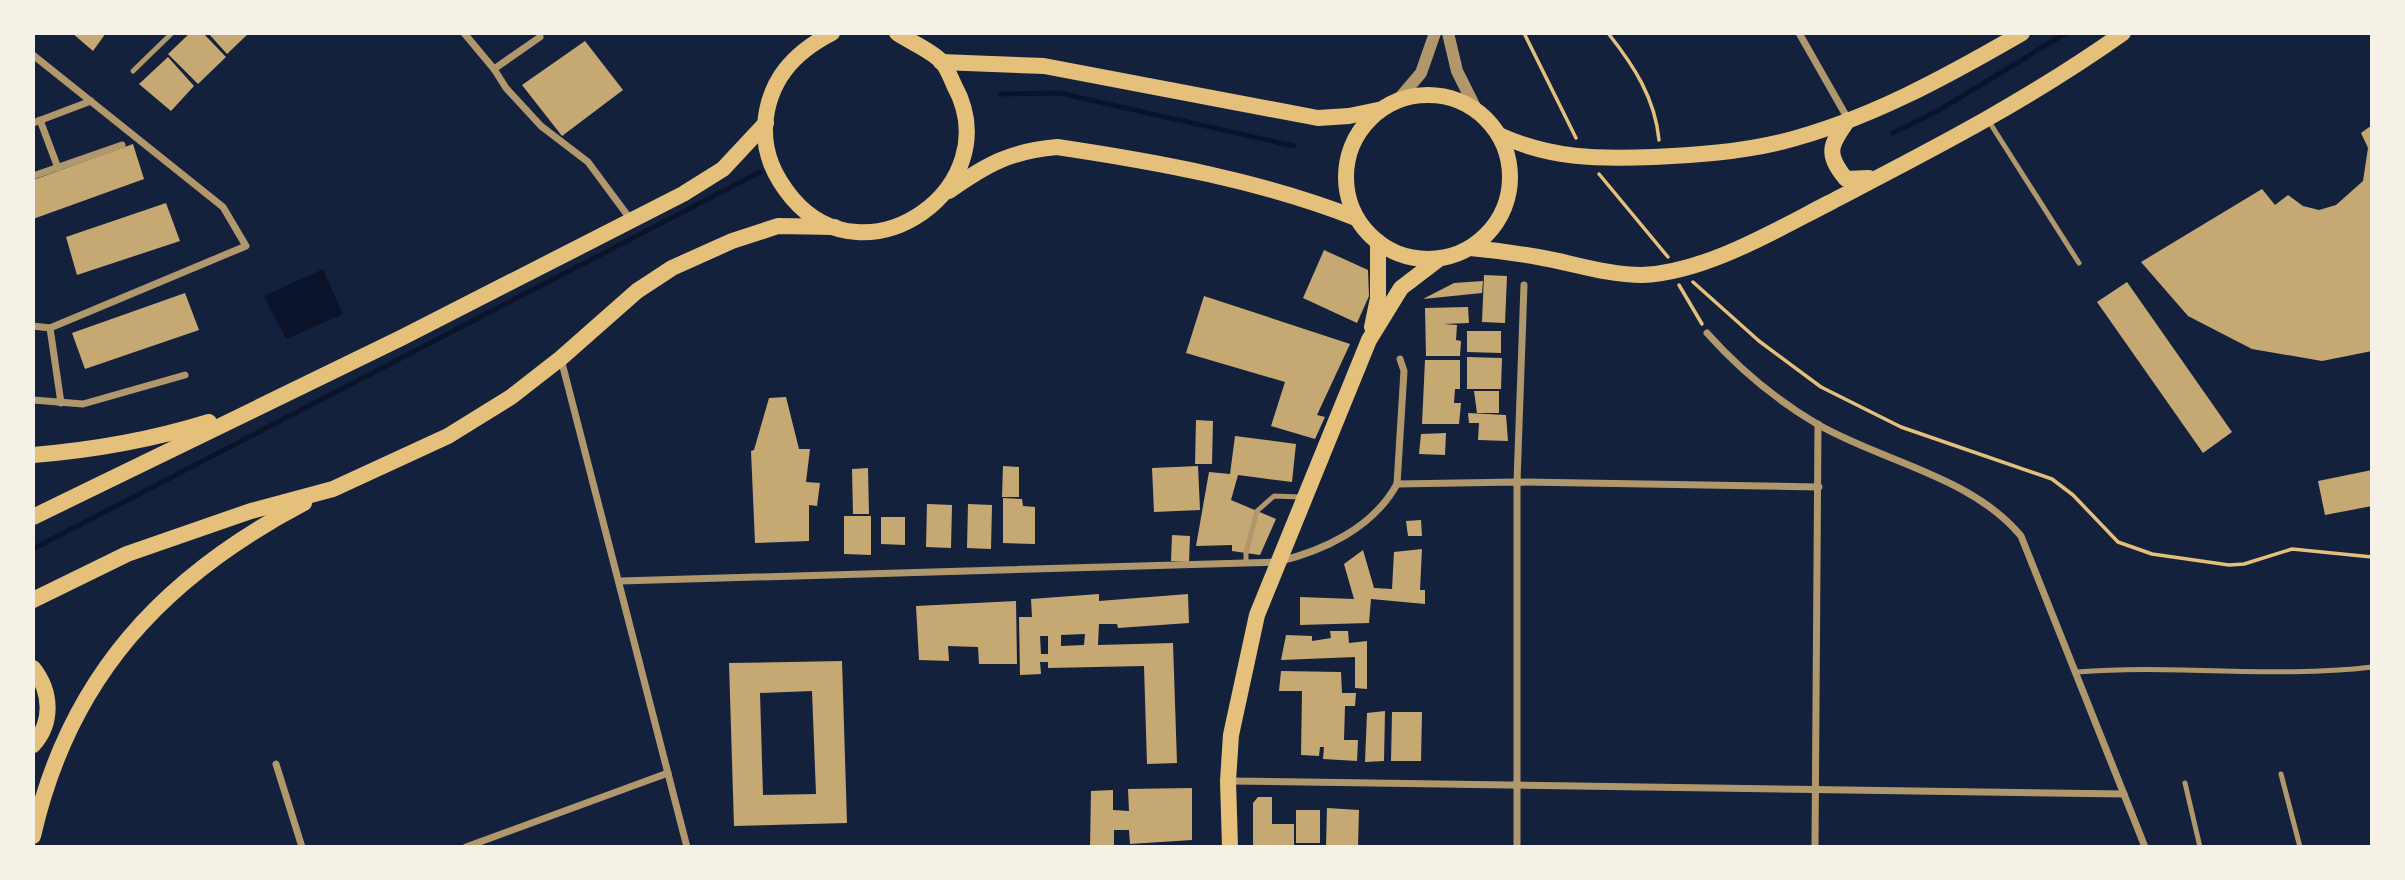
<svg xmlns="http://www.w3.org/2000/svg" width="2405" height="880" viewBox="0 0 2405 880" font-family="'Golos Text',sans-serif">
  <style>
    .water { fill: #0b132b }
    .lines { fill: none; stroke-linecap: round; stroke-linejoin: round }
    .stream { stroke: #0b132b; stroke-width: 5 }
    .building { fill: #c6a872; fill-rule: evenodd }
    .path { stroke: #e5c07b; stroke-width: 3.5 }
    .service { stroke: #b1986c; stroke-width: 5 }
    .minor { stroke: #b1986c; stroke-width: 7 }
    .tertiary { stroke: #b1986c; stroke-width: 12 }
    .primary { stroke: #e5c07b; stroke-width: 16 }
  </style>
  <rect width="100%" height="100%" fill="#14213d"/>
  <polygon class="water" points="323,269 343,314 286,339 264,296"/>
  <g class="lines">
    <g class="stream">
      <polyline points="1001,94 1059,93 1294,146"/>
      <polyline points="1893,133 1941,109 2066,33"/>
      <polyline points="33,549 760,172"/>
    </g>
  </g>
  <g class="building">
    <polygon points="72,33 106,33 93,51"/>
    <polygon points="190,33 203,33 226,57 198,84 168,54"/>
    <polygon points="208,33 249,33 227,54"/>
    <polygon points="585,41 623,90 562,136 522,85"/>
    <polygon points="168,57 194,86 171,111 139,84"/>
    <polygon points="2372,125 2372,351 2322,361 2252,349 2188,316 2141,262 2262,189 2275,205 2288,195 2303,206 2319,210 2336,205 2363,181 2368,148 2361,133"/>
    <polygon points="133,144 144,179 33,219 33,180"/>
    <polygon points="166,203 180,241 77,275 66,237"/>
    <polygon points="1324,250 1368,270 1369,296 1357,323 1303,298"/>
    <polygon points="1484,275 1507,276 1505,323 1482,322"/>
    <polygon points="1483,281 1482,293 1423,299 1454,283"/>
    <polygon points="2127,282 2232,432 2203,453 2097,302"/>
    <polygon points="185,293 199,330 85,369 72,333"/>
    <polygon points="1204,296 1350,344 1317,415 1325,417 1315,439 1271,426 1285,382 1186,353"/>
    <polygon points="1468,307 1469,323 1443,324 1457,325 1456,340 1461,341 1460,356 1426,356 1425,308"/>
    <polygon points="1467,331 1501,331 1501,353 1467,352"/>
    <polygon points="1467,357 1502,358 1501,389 1467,389"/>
    <polygon points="1425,360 1460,360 1460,389 1455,389 1454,403 1461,403 1459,424 1422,424"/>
    <polygon points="1474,391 1499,391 1499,413 1477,413"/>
    <polygon points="786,397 799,449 810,449 806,482 820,483 817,506 809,505 809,541 755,543 751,451 754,450 769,398"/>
    <polygon points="1468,413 1506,415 1508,441 1478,440 1479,423 1469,423"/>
    <polygon points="1196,420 1213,421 1212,464 1195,464"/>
    <polygon points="1446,433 1445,455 1419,454 1421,434"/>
    <polygon points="1235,436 1296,444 1292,482 1238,475 1231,500 1276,519 1260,555 1232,551 1232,545 1196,546 1209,472 1230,474"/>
    <polygon points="1003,466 1019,467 1019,497 1002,497"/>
    <polygon points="1198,466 1200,510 1154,512 1152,468"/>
    <polygon points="868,468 869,514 853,514 852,469"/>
    <polygon points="2372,470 2372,506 2325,515 2318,481"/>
    <polygon points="1003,498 1022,499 1023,506 1035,507 1035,544 1003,543"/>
    <polygon points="927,504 952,505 951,548 926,547"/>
    <polygon points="968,504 992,505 991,549 967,548"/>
    <polygon points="844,516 871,516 871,555 844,554"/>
    <polygon points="881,517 905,517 905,545 881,544"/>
    <polygon points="1421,520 1422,536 1408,536 1406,521"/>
    <polygon points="1172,535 1190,536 1189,562 1171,561"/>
    <polygon points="1422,549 1420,590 1425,590 1425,604 1371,599 1369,623 1300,625 1300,597 1354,599 1344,564 1363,550 1374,588 1392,589 1394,552"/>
    <path d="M 1099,594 L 1099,601 L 1188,594 L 1189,623 L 1118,628 L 1117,624 L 1099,624 L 1098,645 L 1173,643 L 1177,763 L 1147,764 L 1144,666 L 1048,668 L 1048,662 L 1040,662 L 1041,674 L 1020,675 L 1019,617 L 1032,617 L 1031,599 ZM 1085,634 L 1084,645 L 1061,646 L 1061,635 ZM 1040,636 L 1048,636 L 1048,654 L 1041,654 Z"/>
    <polygon points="1016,601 1017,664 979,664 978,647 948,646 949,661 919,660 916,606"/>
    <polygon points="1330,631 1348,631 1349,643 1367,641 1367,689 1355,688 1355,657 1281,660 1286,635 1312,636 1312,641 1331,638"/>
    <path d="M 842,661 L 847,823 L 734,826 L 729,663 ZM 812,691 L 816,794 L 763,795 L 760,693 Z"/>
    <polygon points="1281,671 1341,672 1342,693 1356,693 1355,706 1345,706 1344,740 1358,740 1357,761 1323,759 1324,747 1320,747 1319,756 1301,755 1302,691 1279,691"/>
    <polygon points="1385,711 1384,761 1365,762 1367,713"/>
    <polygon points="1392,712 1422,712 1421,761 1391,761"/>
    <polygon points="1192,788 1192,840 1130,844 1129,830 1114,830 1114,847 1090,847 1091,791 1113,790 1113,810 1129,811 1128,789"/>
    <polygon points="1258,797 1272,797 1272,824 1294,824 1294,845 1253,845 1253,803"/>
    <polygon points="1327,808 1359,810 1358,847 1326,847"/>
    <rect x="1296" y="810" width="24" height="33"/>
  </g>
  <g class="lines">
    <g class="path">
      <polyline points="1524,33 1576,138"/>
      <path d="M 1608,33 C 1634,66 1655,98 1659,140"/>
      <polyline points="1599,174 1668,257"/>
      <polyline points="1693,282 1759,341 1821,387 1901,427 2052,479 2073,495 2118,542 2152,554 2229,565 2244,564 2292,549 2372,557"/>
      <polyline points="1679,285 1702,324"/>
    </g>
    <g class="service">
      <polyline points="133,71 172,33"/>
      <polyline points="1988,120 2079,263"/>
      <polyline points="1246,563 1246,553 1257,511 1274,496 1301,497"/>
      <path d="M 2077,672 C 2175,664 2274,679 2372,667"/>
      <polyline points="2281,774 2300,847"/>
      <polyline points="2185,783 2200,847"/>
    </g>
    <g class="minor">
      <polyline points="464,33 494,69"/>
      <polyline points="1799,33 1848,119"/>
      <polyline points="540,37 494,69 506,88 541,126 588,162 631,220"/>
      <polyline points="33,55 223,207 246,246 50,328 33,326"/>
      <polyline points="40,120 58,168"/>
      <polyline points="33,123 91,101"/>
      <polyline points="33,176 122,145"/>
      <polyline points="50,328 61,403"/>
      <path d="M 1707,333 C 1739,369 1775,399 1817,424 C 1883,462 1971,476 2021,536 L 2145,847"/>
      <polyline points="561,359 687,847"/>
      <polyline points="33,400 83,404 185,375"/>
      <polyline points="1397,484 1517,482 1819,487"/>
      <path d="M 620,581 L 1277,562 C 1323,551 1373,528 1397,484 L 1404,371 L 1400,359"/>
      <polyline points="276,764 302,847"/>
      <polyline points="1229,781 2124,794"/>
      <polyline points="466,847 668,773"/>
      <polyline points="1517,847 1517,482 1524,285"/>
      <polyline points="1815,847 1818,424"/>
    </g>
    <g class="tertiary">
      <polyline points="1448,33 1457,71 1477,111"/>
      <polyline points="1398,100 1421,73 1435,33"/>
    </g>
    <g class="primary">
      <path d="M 832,33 C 793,53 768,81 765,126 C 764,154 774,176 792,198 C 867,287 1010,186 954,85 C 951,78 947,68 942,62 C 931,50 910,42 897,33"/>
      <polyline points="941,62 1044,66 1318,118 1349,116 1378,110"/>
      <circle cx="1428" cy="177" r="82"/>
      <path d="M 1848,120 C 1830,145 1825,153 1846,179 L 1869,178"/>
      <path d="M 1499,135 C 1552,159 1597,159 1654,157 C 1697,155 1739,152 1781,142 C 1866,121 1946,77 2022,33"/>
      <path d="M 949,191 C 987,164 1011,151 1057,147 C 1158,162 1262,181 1356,218"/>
      <path d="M 1470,248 C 1493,250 1515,253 1538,257 C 1573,263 1607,275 1642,275 C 1704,273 1776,230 1829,203 C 1933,149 2027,101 2123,33"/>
      <polyline points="1372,327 1378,298 1378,242"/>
      <path d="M 33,455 C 94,450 151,440 209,422"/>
      <polyline points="33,517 401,338 683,194 723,169 766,123"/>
      <polyline points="33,600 127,554 251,511 333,489 448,436 511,397 561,358 637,291 672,268 732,241 778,226 835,227"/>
      <path d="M 33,668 C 52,692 53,723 33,745"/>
      <path d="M 33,836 C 69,677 163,577 304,503"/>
      <polyline points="1230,847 1228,781 1231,735 1257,615 1369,340 1401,288 1439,259"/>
    </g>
  </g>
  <rect width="2405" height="880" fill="none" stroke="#f6f1e7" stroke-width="70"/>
</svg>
